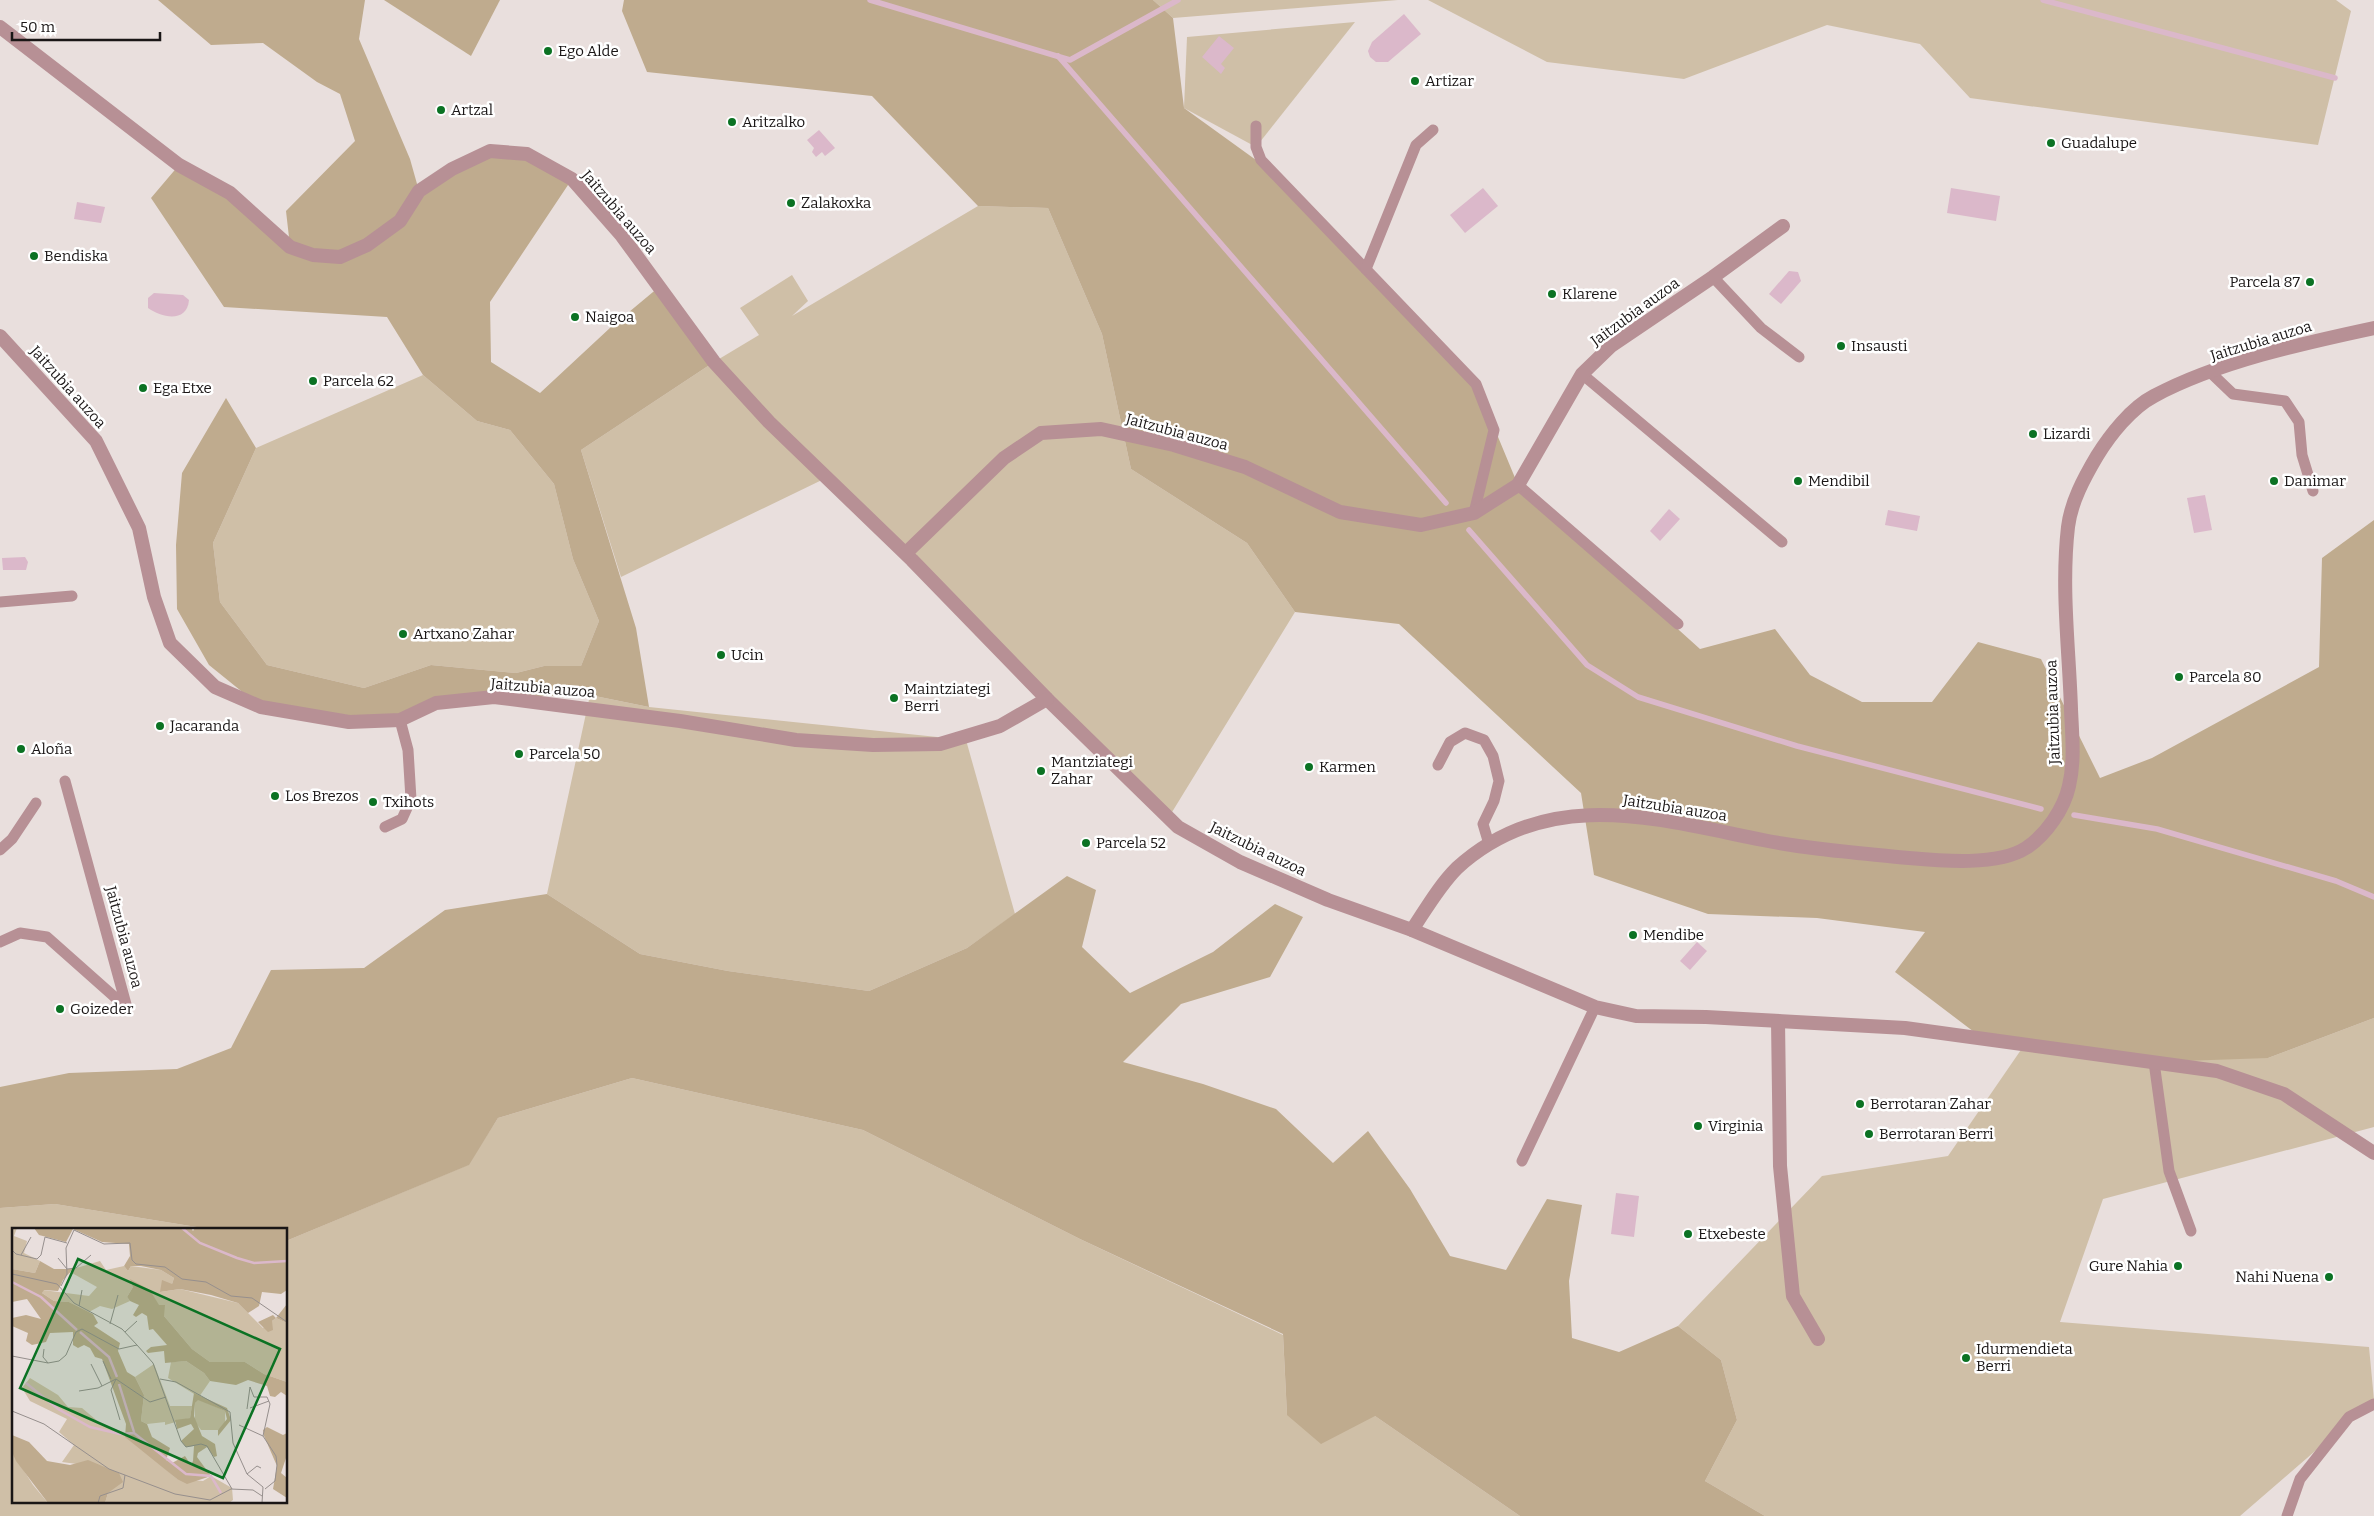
<svg xmlns="http://www.w3.org/2000/svg" width="2374" height="1516" viewBox="0 0 2374 1516" font-family="Bitter,serif">
  <style>
    .green { fill: #cfbfa7 }
    .forest { fill: #bfab8e }
    .water { fill: #dbb8ca }
    .lines { fill: none; stroke-linecap: round; stroke-linejoin: round }
    .stream { stroke: #dbb8ca; stroke-width: 5.5 }
    .service { stroke: #b79095; stroke-width: 11 }
    .minor { stroke: #b79095; stroke-width: 14 }
    .poi-dot { fill: #0b7223; stroke: #fff; stroke-width: 2 }
    .labels { text-anchor: middle; stroke-width: 5; stroke-linejoin: round; paint-order: stroke }
    .poi-label { font-size: 15px; fill: #1a1616; stroke: #fff; text-anchor: start }
    .street-label { font-size: 15px; fill: #1a1616; stroke: #fff }
    .inset-river { fill: none; stroke: #dbb8ca; stroke-width: 2.5 }
    .inset-road { fill: none; stroke: #968f8d; stroke-width: 1 }
    .view { fill: #0b7223; fill-opacity: 0.15; stroke: #0b7223; stroke-width: 2.5 }
    .inset-edge { fill: none; stroke: #1a1616; stroke-width: 2.5 }
  </style>
  <rect width="100%" height="100%" fill="#e9dfdd"/>
  <g class="green">
    <polygon points="1153,0 1398,0 1173,18"/>
    <polygon points="1428,0 2336,0 2351,11 2318,145 1970,98 1920,44 1827,25 1684,79 1547,62"/>
    <polygon points="1355,22 1256,147 1184,108 1187,37"/>
    <polygon points="978,206 1048,208 1102,334 1131,469 1247,543 1295,612 1169,817 826,478 621,577 581,450 714,362 759,335 740,308 792,275 808,301 792,316"/>
    <polygon points="423,375 477,421 510,430 554,484 573,559 599,621 581,666 544,666 516,673 431,665 364,688 267,665 220,602 213,543 256,448"/>
    <polygon points="590,695 649,707 966,740 1015,914 967,948 869,991 728,971 640,954 547,894"/>
    <polygon points="2374,1018 2374,1127 2103,1199 2060,1322 2369,1347 2374,1400 2240,1516 1765,1516 1705,1481 1737,1420 1721,1360 1678,1326 1822,1176 1948,1156 2025,1044 2268,1058"/>
    <polygon points="632,1078 863,1130 1080,1239 1283,1335 1287,1415 1375,1416 1520,1516 0,1516 0,1208 55,1204 215,1230 14,1230 14,1502 286,1502 286,1241 468,1165 498,1118"/>
  </g>
  <g class="forest">
    <polygon points="158,0 365,0 359,39 410,159 419,191 490,151 527,154 572,179 490,302 491,362 540,393 611,327 659,287 714,362 581,450 636,628 649,707 590,695 494,697 436,703 400,720 261,707 209,665 177,609 176,545 182,473 226,398 256,448 213,543 220,602 267,665 364,688 431,665 516,673 544,666 581,666 599,621 573,559 554,484 510,430 477,421 423,375 387,317 224,307 151,198 179,165 230,193 290,246 286,211 355,141 340,94 317,82 263,43 211,45"/>
    <polygon points="384,0 500,0 471,56"/>
    <polygon points="624,0 1153,0 1173,18 1184,108 1256,160 1476,384 1518,485 1700,649 1775,629 1810,675 1862,702 1932,702 1978,642 2041,659 2100,778 2152,758 2319,667 2322,558 2374,520 2374,1018 2268,1058 2154,1062 1982,1038 1895,972 1925,932 1817,918 1708,914 1594,875 1581,793 1399,624 1295,612 1247,543 1131,469 1102,334 1048,208 978,206 872,96 647,72 622,11"/>
    <polygon points="1067,876 1096,890 1082,947 1130,993 1213,952 1275,904 1303,917 1270,977 1181,1004 1123,1062 1203,1084 1276,1109 1333,1163 1368,1131 1410,1189 1450,1256 1506,1270 1547,1199 1582,1205 1569,1281 1572,1338 1619,1352 1678,1326 1721,1360 1737,1420 1705,1481 1765,1516 1520,1516 1375,1416 1321,1444 1287,1415 1283,1334 1080,1239 863,1130 632,1078 498,1118 469,1165 286,1241 286,1230 215,1230 55,1204 0,1208 0,1087 69,1073 177,1069 231,1048 271,970 364,968 445,910 547,894 640,954 728,971 869,991 967,948"/>
  </g>
  <g class="water">
    <polygon points="1404,14 1421,34 1388,62 1376,62 1370,57 1368,51 1372,42"/>
    <polygon points="1219,36 1234,48 1221,64 1225,68 1221,74 1202,57"/>
    <polygon points="819,130 835,148 825,156 822,152 816,157 812,152 814,148 807,140"/>
    <polygon points="1483,188 1498,206 1465,233 1450,215"/>
    <polygon points="1951,188 2000,196 1996,221 1947,213"/>
    <polygon points="77,202 105,207 101,223 74,219"/>
    <polygon points="1789,271 1798,272 1801,281 1781,304 1769,294"/>
    <path d="M 154,293 L 183,295 L 189,300 C 187,323 162,318 148,308 L 148,298 Z"/>
    <polygon points="2205,495 2212,530 2194,533 2187,498"/>
    <polygon points="1669,509 1680,519 1660,541 1650,531"/>
    <polygon points="1888,510 1920,516 1917,531 1885,525"/>
    <polygon points="25,557 28,562 26,570 3,570 2,558"/>
    <polygon points="1697,942 1707,951 1690,970 1680,961"/>
    <polygon points="1616,1193 1639,1196 1634,1237 1611,1234"/>
  </g>
  <g class="lines">
    <g class="stream">
      <polyline points="870,0 1070,60 1178,0"/>
      <polyline points="2043,0 2335,78"/>
      <polyline points="1058,56 1446,503"/>
      <polyline points="1469,530 1587,665 1638,697 1797,746 2041,809"/>
      <polyline points="2074,815 2157,829 2336,881 2374,897"/>
    </g>
    <g class="service">
      <polyline points="1256,126 1256,147 1261,160 1476,384 1494,430 1474,513"/>
      <polyline points="1366,269 1416,145 1433,130"/>
      <polyline points="1713,277 1761,328 1799,357"/>
      <polyline points="2210,372 2233,394 2285,401 2299,422 2302,455 2313,491"/>
      <polyline points="1582,374 1782,542"/>
      <polyline points="1518,485 1678,624"/>
      <polyline points="0,602 72,596"/>
      <polyline points="1438,765 1450,742 1465,733 1484,740 1493,756 1499,781 1494,801 1483,824 1489,844"/>
      <polyline points="385,827 402,819 411,799 408,750 400,720"/>
      <polyline points="0,850 12,839 36,803"/>
      <polyline points="0,942 20,933 47,937 127,1008 65,781"/>
      <polyline points="2154,1062 2169,1171 2191,1231"/>
      <polyline points="1522,1161 1595,1007"/>
      <polyline points="2287,1516 2300,1479 2349,1417 2374,1404"/>
    </g>
    <g class="minor">
      <polyline points="0,27 179,165 230,193 290,247 313,255 340,257 367,245 400,221 419,191 452,169 490,151 527,154 572,179 622,236 714,362 769,422 912,560 1047,699 1178,827 1240,862 1328,900 1412,930"/>
      <path d="M 2374,328 C 2304,343 2217,362 2154,396 C 2131,408 2110,435 2097,456 C 2084,478 2071,502 2068,527 C 2061,588 2069,648 2071,709 C 2072,734 2075,761 2069,786 C 2064,809 2046,835 2026,848 C 1998,866 1942,861 1909,858 C 1861,853 1811,850 1763,840 C 1657,819 1548,785 1457,868 C 1439,886 1426,909 1412,930 L 1595,1007 L 1636,1016 L 1706,1017 L 1905,1028 L 2217,1071 L 2284,1094 L 2374,1153"/>
      <polyline points="0,336 96,441 139,528 154,597 170,643 215,687 261,707 349,722 400,720 436,703 494,697 680,721 796,740 873,745 940,744 1000,726 1047,699"/>
      <polyline points="906,553 1004,458 1041,433 1101,429 1174,445 1245,467 1340,512 1421,525 1474,513 1518,485 1582,374 1611,346 1713,277 1783,226"/>
      <polyline points="1778,1021 1780,1166 1793,1296 1818,1339"/>
    </g>
  </g>
  <g class="poi-dot">
    <circle cx="548" cy="51" r="5"/>
    <circle cx="1415" cy="81" r="5"/>
    <circle cx="441" cy="110" r="5"/>
    <circle cx="732" cy="122" r="5"/>
    <circle cx="2051" cy="143" r="5"/>
    <circle cx="791" cy="203" r="5"/>
    <circle cx="34" cy="256" r="5"/>
    <circle cx="2310" cy="282" r="5"/>
    <circle cx="1552" cy="294" r="5"/>
    <circle cx="575" cy="317" r="5"/>
    <circle cx="1841" cy="346" r="5"/>
    <circle cx="313" cy="381" r="5"/>
    <circle cx="143" cy="388" r="5"/>
    <circle cx="2033" cy="434" r="5"/>
    <circle cx="1798" cy="481" r="5"/>
    <circle cx="2274" cy="481" r="5"/>
    <circle cx="403" cy="634" r="5"/>
    <circle cx="721" cy="655" r="5"/>
    <circle cx="2179" cy="677" r="5"/>
    <circle cx="894" cy="698" r="5"/>
    <circle cx="160" cy="726" r="5"/>
    <circle cx="21" cy="749" r="5"/>
    <circle cx="519" cy="754" r="5"/>
    <circle cx="1309" cy="767" r="5"/>
    <circle cx="1041" cy="771" r="5"/>
    <circle cx="275" cy="796" r="5"/>
    <circle cx="373" cy="802" r="5"/>
    <circle cx="1086" cy="843" r="5"/>
    <circle cx="1633" cy="935" r="5"/>
    <circle cx="60" cy="1009" r="5"/>
    <circle cx="1860" cy="1104" r="5"/>
    <circle cx="1698" cy="1126" r="5"/>
    <circle cx="1869" cy="1134" r="5"/>
    <circle cx="1688" cy="1234" r="5"/>
    <circle cx="2178" cy="1266" r="5"/>
    <circle cx="2329" cy="1277" r="5"/>
    <circle cx="1966" cy="1358" r="5"/>
  </g>
  <g class="labels">
    <g class="poi-label">
      <text x="558" y="56">Ego Alde</text>
      <text x="1425" y="86">Artizar</text>
      <text x="451" y="115">Artzal</text>
      <text x="742" y="127">Aritzalko</text>
      <text x="2061" y="148">Guadalupe</text>
      <text x="801" y="208">Zalakoxka</text>
      <text x="44" y="261">Bendiska</text>
      <text x="2300" y="287" text-anchor="end">Parcela 87</text>
      <text x="1562" y="299">Klarene</text>
      <text x="585" y="322">Naigoa</text>
      <text x="1851" y="351">Insausti</text>
      <text x="323" y="386">Parcela 62</text>
      <text x="153" y="393">Ega Etxe</text>
      <text x="2043" y="439">Lizardi</text>
      <text x="1808" y="486">Mendibil</text>
      <text x="2284" y="486">Danimar</text>
      <text x="413" y="639">Artxano Zahar</text>
      <text x="731" y="660">Ucin</text>
      <text x="2189" y="682">Parcela 80</text>
      <text x="904" y="694">Maintziategi<tspan x="904" dy="17">Berri</tspan></text>
      <text x="170" y="731">Jacaranda</text>
      <text x="31" y="754">Aloña</text>
      <text x="529" y="759">Parcela 50</text>
      <text x="1051" y="767">Mantziategi<tspan x="1051" dy="17">Zahar</tspan></text>
      <text x="1319" y="772">Karmen</text>
      <text x="285" y="801">Los Brezos</text>
      <text x="383" y="807">Txihots</text>
      <text x="1096" y="848">Parcela 52</text>
      <text x="1643" y="940">Mendibe</text>
      <text x="70" y="1014">Goizeder</text>
      <text x="1870" y="1109">Berrotaran Zahar</text>
      <text x="1708" y="1131">Virginia</text>
      <text x="1879" y="1139">Berrotaran Berri</text>
      <text x="1698" y="1239">Etxebeste</text>
      <text x="2168" y="1271" text-anchor="end">Gure Nahia</text>
      <text x="2319" y="1282" text-anchor="end">Nahi Nuena</text>
      <text x="1976" y="1354">Idurmendieta<tspan x="1976" dy="17">Berri</tspan></text>
    </g>
    <g class="street-label">
      <text transform="translate(619 212) rotate(49)" y="5">Jaitzubia auzoa</text>
      <text transform="translate(1635 312) rotate(-36)" y="5">Jaitzubia auzoa</text>
      <text transform="translate(2261 341) rotate(-17)" y="5">Jaitzubia auzoa</text>
      <text transform="translate(68 387) rotate(48)" y="5">Jaitzubia auzoa</text>
      <text transform="translate(1177 432) rotate(15)" y="5">Jaitzubia auzoa</text>
      <text transform="translate(543 688) rotate(5)" y="5">Jaitzubia auzoa</text>
      <text transform="translate(2053 712) rotate(-92)" y="5">Jaitzubia auzoa</text>
      <text transform="translate(1675 808) rotate(9)" y="5">Jaitzubia auzoa</text>
      <text transform="translate(1258 849) rotate(26)" y="5">Jaitzubia auzoa</text>
      <text transform="translate(124 937) rotate(75)" y="5">Jaitzubia auzoa</text>
    </g>
  </g>
  <g transform="translate(12 1228)">
    <rect width="275" height="275" fill="#e9dfdd"/>
    <path d="M 0,0 L 5,0 L 2,8 L 15,13 L 12,25 L 28,33 L 23,45 L 0,41 ZM 88,33 L 94,42 L 112,38 L 116,43 L 119,38 L 149,42 L 162,50 L 160,56 L 148,64 L 168,61 L 226,75 L 251,100 L 264,90 L 275,95 L 275,154 L 252,146 L 233,134 L 198,134 L 180,121 L 152,88 L 138,62 L 121,59 L 115,69 L 118,73 L 100,81 L 88,78 L 77,84 L 57,74 L 42,73 L 30,65 L 31,62 L 77,68 L 85,59 L 60,45 L 61,41 ZM 174,133 L 192,145 L 198,153 L 187,169 L 156,150 L 159,134 ZM 142,136 L 158,178 L 180,178 L 178,190 L 153,197 L 153,194 L 135,196 L 129,193 L 132,167 L 123,149 ZM 18,150 L 46,167 L 56,179 L 70,180 L 89,196 L 111,204 L 165,251 L 191,253 L 199,248 L 220,260 L 221,272 L 217,275 L 93,275 L 96,265 L 65,236 L 50,234 L 62,217 L 47,204 L 55,191 L 18,173 L 10,160 ZM 186,171 L 213,183 L 213,196 L 206,202 L 189,202 L 183,194 L 183,175 ZM 0,224 L 21,257 L 36,275 L 0,275 Z" fill="#cfbfa7"/>
    <path d="M 22,0 L 179,0 L 181,3 L 183,0 L 275,0 L 275,62 L 269,66 L 250,64 L 247,78 L 236,85 L 226,75 L 199,67 L 168,61 L 148,64 L 150,52 L 160,56 L 162,50 L 149,42 L 129,38 L 119,38 L 116,43 L 112,38 L 118,28 L 117,16 L 90,14 L 61,1 L 54,14 L 27,7 ZM 28,33 L 42,41 L 61,41 L 51,52 L 46,63 L 32,62 L 30,65 L 42,73 L 57,74 L 81,86 L 86,95 L 82,98 L 108,115 L 106,123 L 115,144 L 123,149 L 132,167 L 129,193 L 135,196 L 140,209 L 158,220 L 154,232 L 160,235 L 173,228 L 179,237 L 181,233 L 182,218 L 174,219 L 169,213 L 182,201 L 179,196 L 165,201 L 163,192 L 178,190 L 182,165 L 215,180 L 219,192 L 206,208 L 206,202 L 215,191 L 213,183 L 186,172 L 183,175 L 182,188 L 190,208 L 203,216 L 205,228 L 202,229 L 195,219 L 186,225 L 185,229 L 199,248 L 175,256 L 165,251 L 113,209 L 114,196 L 90,131 L 83,129 L 78,120 L 72,117 L 66,120 L 61,117 L 61,104 L 38,105 L 34,114 L 20,117 L 14,113 L 16,105 L 0,98 L 0,90 L 14,87 L 29,91 L 15,71 L 0,74 L 0,41 L 23,45 ZM 118,51 L 138,62 L 147,77 L 153,77 L 152,88 L 180,121 L 198,134 L 233,134 L 252,146 L 275,154 L 275,168 L 269,164 L 263,169 L 258,168 L 255,158 L 236,152 L 224,157 L 198,153 L 192,145 L 174,133 L 153,135 L 152,123 L 136,125 L 134,123 L 139,119 L 155,117 L 141,101 L 137,102 L 135,88 L 130,85 L 124,89 L 121,87 L 127,77 L 118,73 L 115,69 L 121,59 ZM 275,76 L 275,95 L 264,90 L 260,93 L 261,102 L 256,104 L 246,94 L 261,87 L 264,90 ZM 255,199 L 271,207 L 275,205 L 275,227 L 269,245 L 275,250 L 275,270 L 261,261 L 265,238 L 252,208 L 251,202 ZM 0,207 L 17,214 L 35,233 L 58,237 L 76,232 L 107,245 L 111,254 L 96,265 L 93,275 L 36,275 L 4,233 L 0,224 Z" fill="#bfab8e"/>
    <path class="inset-river" d="M 170,0 L 188,15 L 225,30 L 242,35 L 275,33M 0,54 L 29,69 L 65,102M 68,104 L 97,129 L 105,149M 14,155 L 46,181 L 78,199 L 108,206 L 122,205 L 174,246 L 199,248 L 209,265M 107,156 L 122,204"/>
    <path class="inset-road" d="M 0,22 L 4,26 L 25,31 L 29,27 L 33,9 L 55,15M 9,27 L 19,9M 46,30 L 55,41 L 64,40 L 79,27M 0,46 L 45,56 L 62,75 L 110,101 L 125,117 L 107,121 L 70,101 L 64,104 L 54,127 L 47,133 L 36,135 L 0,128M 49,58 L 55,46 L 54,20 L 62,2 L 92,16 L 118,15 L 120,32 L 124,36 L 153,39 L 170,51 L 194,54 L 219,68 L 240,70 L 275,94M 67,78 L 70,62M 98,96 L 106,67M 113,104 L 125,93M 125,117 L 141,135 L 169,213 L 174,219 L 189,216 L 195,218 L 220,261M 32,121 L 31,129 L 36,135M 91,133 L 99,151M 79,136 L 90,158M 104,151 L 99,162 L 108,192M 148,151 L 164,154 L 218,184 L 221,215 L 235,246 L 251,259 L 250,275M 67,163 L 86,160 L 104,151 L 138,174 L 154,169M 238,180 L 257,173M 235,181 L 238,159 L 242,169 L 255,169 L 258,176 L 251,208 L 264,228 L 265,237 L 263,253 L 253,261M 0,183 L 32,196 L 97,241 L 163,266 L 198,272 L 219,261 L 241,262 L 250,268M 227,197 L 251,208M 235,246 L 245,238 L 249,240M 86,275 L 88,268 L 111,260 L 113,247"/>
    <path class="view" d="M 66,31 L 268,121 L 211,250 L 8,160 Z"/>
    <rect width="275" height="275" class="inset-edge"/>
  </g>
  <path d="M12 32v8h148v-8" fill="none" stroke="#1a1616" stroke-width="2.5"/>
  <text x="20" y="32" font-size="15" fill="#1a1616" stroke="#ffffff" stroke-width="4" paint-order="stroke">50 m</text>
</svg>
